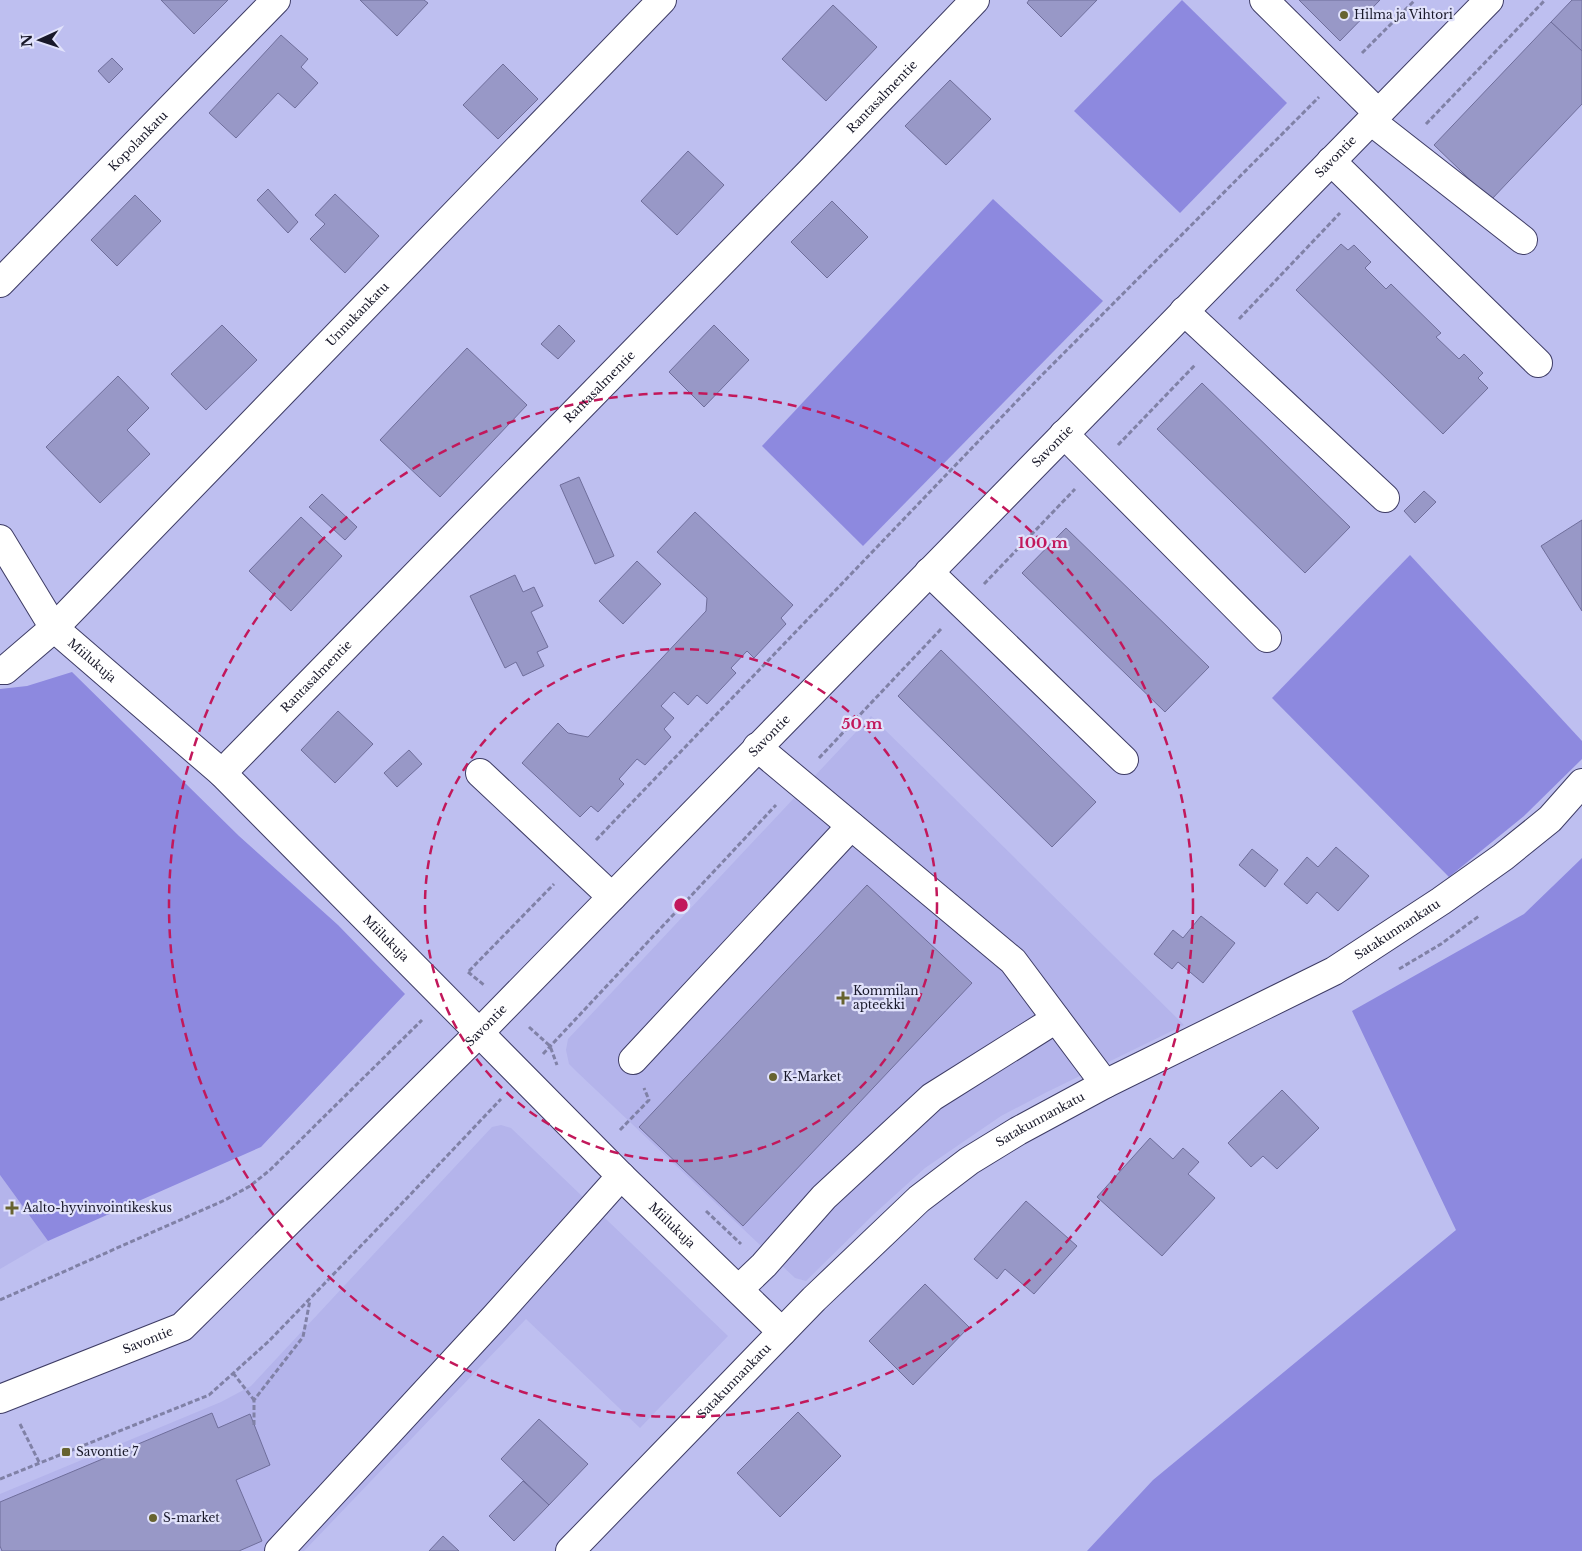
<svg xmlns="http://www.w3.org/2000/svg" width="1582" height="1551" viewBox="0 0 1582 1551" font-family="'Libre Baskerville',serif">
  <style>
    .built { fill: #b4b4eb }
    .green { fill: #8d89df }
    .building { fill: #9898c7; stroke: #6f6e9b }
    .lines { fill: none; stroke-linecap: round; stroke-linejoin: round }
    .minor-casing { stroke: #3e3c65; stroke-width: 30 }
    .path { stroke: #8081a6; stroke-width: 3; stroke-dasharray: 5 2.5; stroke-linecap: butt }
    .minor { stroke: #fff; stroke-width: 28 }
    .ring { fill: none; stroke: #c2185b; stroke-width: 2.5; stroke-dasharray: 9 6 }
    .poi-dot { fill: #676330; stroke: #e1e2fb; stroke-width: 2 }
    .labels { text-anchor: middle; stroke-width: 4.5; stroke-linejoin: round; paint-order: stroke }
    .poi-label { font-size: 12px; fill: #181829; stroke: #e1e2fb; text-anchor: start }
    .street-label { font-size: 12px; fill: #181829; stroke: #e1e2fb }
    .centre { fill: #c2185b; stroke: #e1e2fb; stroke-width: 2.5 }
    .ring-label { font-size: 15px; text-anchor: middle; font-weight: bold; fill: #c2185b; stroke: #e1e2fb; stroke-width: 4.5; stroke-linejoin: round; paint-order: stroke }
  </style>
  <rect width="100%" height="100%" fill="#bebff0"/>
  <g class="built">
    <polygon points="871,716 1184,1025 1045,1093 1001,1116 925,1168 873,1215 806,1281 795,1278 577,1072 569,1064 566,1050 568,1039"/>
    <polygon points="501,1125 511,1128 728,1336 640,1428 526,1319 304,1551 0,1551 0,1494 221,1402 251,1386 492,1127"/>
    <polygon points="0,1175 48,1241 0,1269"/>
  </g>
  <g class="green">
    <polygon points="1182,0 1287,103 1180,213 1074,111"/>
    <polygon points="993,199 1103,301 863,546 762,446"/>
    <polygon points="1410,555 1582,741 1582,759 1524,816 1449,877 1272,698"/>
    <polygon points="72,672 239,836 338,925 405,994 261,1147 48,1241 0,1175 0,689 27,686"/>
    <polygon points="1582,858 1582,1551 1087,1551 1153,1480 1456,1230 1352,1011 1524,914"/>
  </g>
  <g class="building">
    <polygon points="161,0 228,0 194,34"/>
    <polygon points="360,0 424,0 428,3 397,36"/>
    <polygon points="1029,0 1097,0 1061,37 1027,3"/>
    <polygon points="1299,0 1380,0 1340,41"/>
    <polygon points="1572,0 1582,0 1582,51 1551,22"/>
    <polygon points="833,5 877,47 826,101 782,59"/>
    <polygon points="1551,22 1582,51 1582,104 1491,200 1434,145"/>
    <polygon points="281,35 308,59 301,67 318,83 295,108 278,93 236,138 209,113"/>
    <polygon points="112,58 123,69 109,83 98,71"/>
    <polygon points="503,64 538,99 498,139 463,105"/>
    <polygon points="950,80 991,119 946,165 905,126"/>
    <polygon points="688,151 724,185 677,235 641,201"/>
    <polygon points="268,189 298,222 288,233 257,200"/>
    <polygon points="335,194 379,236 345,273 310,239 325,224 315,215"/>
    <polygon points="135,195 161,221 117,266 91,240"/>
    <polygon points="832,201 868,237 827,278 791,242"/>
    <polygon points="1341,244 1348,250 1354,245 1371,262 1365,268 1386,289 1391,284 1441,333 1436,337 1459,359 1464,354 1483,373 1478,378 1488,388 1443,434 1296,290"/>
    <polygon points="222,325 257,360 206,410 171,374"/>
    <polygon points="559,325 575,341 558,359 541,344"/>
    <polygon points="714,325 749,360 704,407 669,372"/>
    <polygon points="467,348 527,405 440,497 380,440"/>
    <polygon points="118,376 149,408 127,430 150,454 100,503 46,447"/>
    <polygon points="1202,383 1350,527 1305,573 1157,429"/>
    <polygon points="579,477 614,556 595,564 560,485"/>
    <polygon points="1424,491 1436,502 1415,523 1404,511"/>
    <polygon points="322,494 357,527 345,540 309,507"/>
    <polygon points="695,512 793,605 781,618 786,624 754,658 747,651 731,668 736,673 707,704 697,695 688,705 674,692 661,706 674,718 664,729 671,737 645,765 637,759 619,779 624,784 598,812 591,806 580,817 522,763 558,723 568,733 588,737 706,611 707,598 657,552"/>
    <polygon points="301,517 342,556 291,611 249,571"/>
    <polygon points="1582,520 1582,611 1541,546"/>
    <polygon points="1066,528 1209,667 1165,712 1022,573"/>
    <polygon points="637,561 661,584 623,624 599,601"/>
    <polygon points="515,575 523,592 534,587 543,606 531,612 548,647 537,652 544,666 523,676 516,662 505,668 470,596"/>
    <polygon points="941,650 1096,802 1052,847 898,696"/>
    <polygon points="338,711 373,744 335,783 301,750"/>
    <polygon points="409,750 422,764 397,787 384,773"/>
    <polygon points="1336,847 1369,876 1338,911 1317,892 1307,904 1284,884 1307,857 1318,867"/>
    <polygon points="1252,849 1278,870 1265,887 1239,865"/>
    <polygon points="867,885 972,983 743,1226 639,1127"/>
    <polygon points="1201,916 1235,943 1203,983 1178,962 1172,969 1154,954 1173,930 1183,938"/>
    <polygon points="1282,1090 1319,1128 1277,1169 1263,1156 1251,1167 1228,1143"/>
    <polygon points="1150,1138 1173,1159 1183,1148 1199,1162 1188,1174 1215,1198 1162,1256 1097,1197"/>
    <polygon points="1026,1201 1077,1246 1034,1294 1005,1269 997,1279 974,1259"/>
    <polygon points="925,1284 969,1327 913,1385 869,1341"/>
    <polygon points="798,1412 841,1456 780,1517 737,1473"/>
    <polygon points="212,1413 218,1428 250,1414 270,1465 236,1480 262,1541 239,1551 2,1551 0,1546 0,1502"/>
    <polygon points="539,1419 588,1464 549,1505 501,1459"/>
    <polygon points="523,1481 549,1505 514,1541 489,1516"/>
    <polygon points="443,1536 459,1551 429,1551"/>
  </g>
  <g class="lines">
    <defs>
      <g id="minor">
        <polyline points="1264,0 1378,113"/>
        <polyline points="1371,121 1523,240"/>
        <polyline points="1331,161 1538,363"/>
        <path id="s1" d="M 0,283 L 276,0"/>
        <polyline points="1184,311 1385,498"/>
        <polyline points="1064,434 1267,638"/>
        <path id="s2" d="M 0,539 L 54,628 L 222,773 L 621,1176 L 782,1332"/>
        <polyline points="929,572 1124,760"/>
        <path id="s3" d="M 0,670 L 5,670 L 54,628 L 662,0"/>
        <polyline points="757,747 1013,961 1105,1084"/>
        <path id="s4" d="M 222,773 L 811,171 L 975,0"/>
        <polyline points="480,773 612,897"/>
        <polyline points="633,1060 851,826"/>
        <polyline points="739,1289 764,1265 824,1197 932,1097 1056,1019"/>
        <path id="s5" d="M 0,1399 L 182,1327 L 479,1033 L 1489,0"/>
        <polyline points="279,1551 495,1317 621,1176"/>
        <path id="s6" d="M 570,1551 L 814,1299 L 919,1199 L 969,1161 L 1018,1131 L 1105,1084 L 1334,971 L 1441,901 L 1503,857 L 1550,819 L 1582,783"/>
      </g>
    </defs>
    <use href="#minor" class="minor-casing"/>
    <g class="path">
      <polyline points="1362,53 1415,0"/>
      <polyline points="1426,124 1545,0"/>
      <polyline points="1239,319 1340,213"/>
      <polyline points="1118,445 1195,365"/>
      <polyline points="984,584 1075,489"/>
      <polyline points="819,758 942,628"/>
      <polyline points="596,840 1041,376 1319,97"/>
      <polyline points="1399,969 1441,944 1479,916"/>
      <polyline points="469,971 554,884"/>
      <polyline points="468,972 484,985"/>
      <polyline points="529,1027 550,1046 557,1065"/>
      <polyline points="543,1054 776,805"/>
      <polyline points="620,1130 649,1100 644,1088"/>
      <polyline points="706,1211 741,1244"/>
      <polyline points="0,1300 225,1200 250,1186 270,1170 422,1020"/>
      <polyline points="233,1373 254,1400"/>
      <polyline points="20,1424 40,1464"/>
      <polyline points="254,1425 254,1400 303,1337 310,1300"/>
      <polyline points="0,1479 209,1395 269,1341 409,1196 501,1099"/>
    </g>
    <use href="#minor" class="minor"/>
  </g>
  <g class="ring">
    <circle cx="681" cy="905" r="256"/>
    <circle cx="681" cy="905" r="512"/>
  </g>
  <g class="poi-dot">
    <circle cx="1344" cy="15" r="5"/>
    <path d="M840.5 990.5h5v5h5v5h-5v5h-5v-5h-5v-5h5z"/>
    <circle cx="773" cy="1077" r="5"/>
    <path d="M9.5 1200.5h5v5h5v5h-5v5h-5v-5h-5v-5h5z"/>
    <rect x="61" y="1447" width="10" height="10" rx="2.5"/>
    <circle cx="153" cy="1518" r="5"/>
  </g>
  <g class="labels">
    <g class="poi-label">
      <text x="1354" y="19">Hilma ja Vihtori</text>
      <text x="853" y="995">Kommilan<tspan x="853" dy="14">apteekki</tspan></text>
      <text x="783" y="1081">K-Market</text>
      <text x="23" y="1212">Aalto-hyvinvointikeskus</text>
      <text x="76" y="1456">Savontie 7</text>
      <text x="163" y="1522">S-market</text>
    </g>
    <g class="street-label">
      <text dy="4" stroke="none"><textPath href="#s4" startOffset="945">Rantasalmentie</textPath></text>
      <text dy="4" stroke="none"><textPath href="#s1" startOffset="198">Kopolankatu</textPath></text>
      <text dy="4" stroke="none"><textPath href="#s5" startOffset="1839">Savontie</textPath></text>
      <text dy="4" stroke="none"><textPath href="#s3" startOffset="506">Unnukankatu</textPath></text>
      <text dy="4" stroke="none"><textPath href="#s4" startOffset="540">Rantasalmentie</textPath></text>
      <text dy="4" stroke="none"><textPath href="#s5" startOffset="1434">Savontie</textPath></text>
      <text dy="4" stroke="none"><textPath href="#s2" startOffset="154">Miilukuja</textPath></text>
      <text dy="4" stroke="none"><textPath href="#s4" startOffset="135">Rantasalmentie</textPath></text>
      <text dy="4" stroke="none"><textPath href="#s5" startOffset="1029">Savontie</textPath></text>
      <text dy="4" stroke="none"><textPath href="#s6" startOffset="1046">Satakunnankatu</textPath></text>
      <text dy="4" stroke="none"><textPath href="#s2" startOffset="559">Miilukuja</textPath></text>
      <text dy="4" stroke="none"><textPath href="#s5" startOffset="624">Savontie</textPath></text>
      <text dy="4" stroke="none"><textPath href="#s6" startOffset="641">Satakunnankatu</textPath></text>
      <text dy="4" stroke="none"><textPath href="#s2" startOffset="964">Miilukuja</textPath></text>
      <text dy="4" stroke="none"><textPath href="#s5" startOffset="159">Savontie</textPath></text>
      <text dy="4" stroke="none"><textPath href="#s6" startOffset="236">Satakunnankatu</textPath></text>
    </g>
  </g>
  <circle cx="681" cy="905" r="8" class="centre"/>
  <g class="ring-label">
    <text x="1043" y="548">100 m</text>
    <text x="862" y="729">50 m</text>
  </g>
  <g transform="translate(40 40) rotate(267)" stroke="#e1e2fb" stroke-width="4" paint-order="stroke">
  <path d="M0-4L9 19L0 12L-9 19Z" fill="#181829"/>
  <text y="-8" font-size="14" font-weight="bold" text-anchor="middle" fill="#181829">N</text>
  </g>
</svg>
